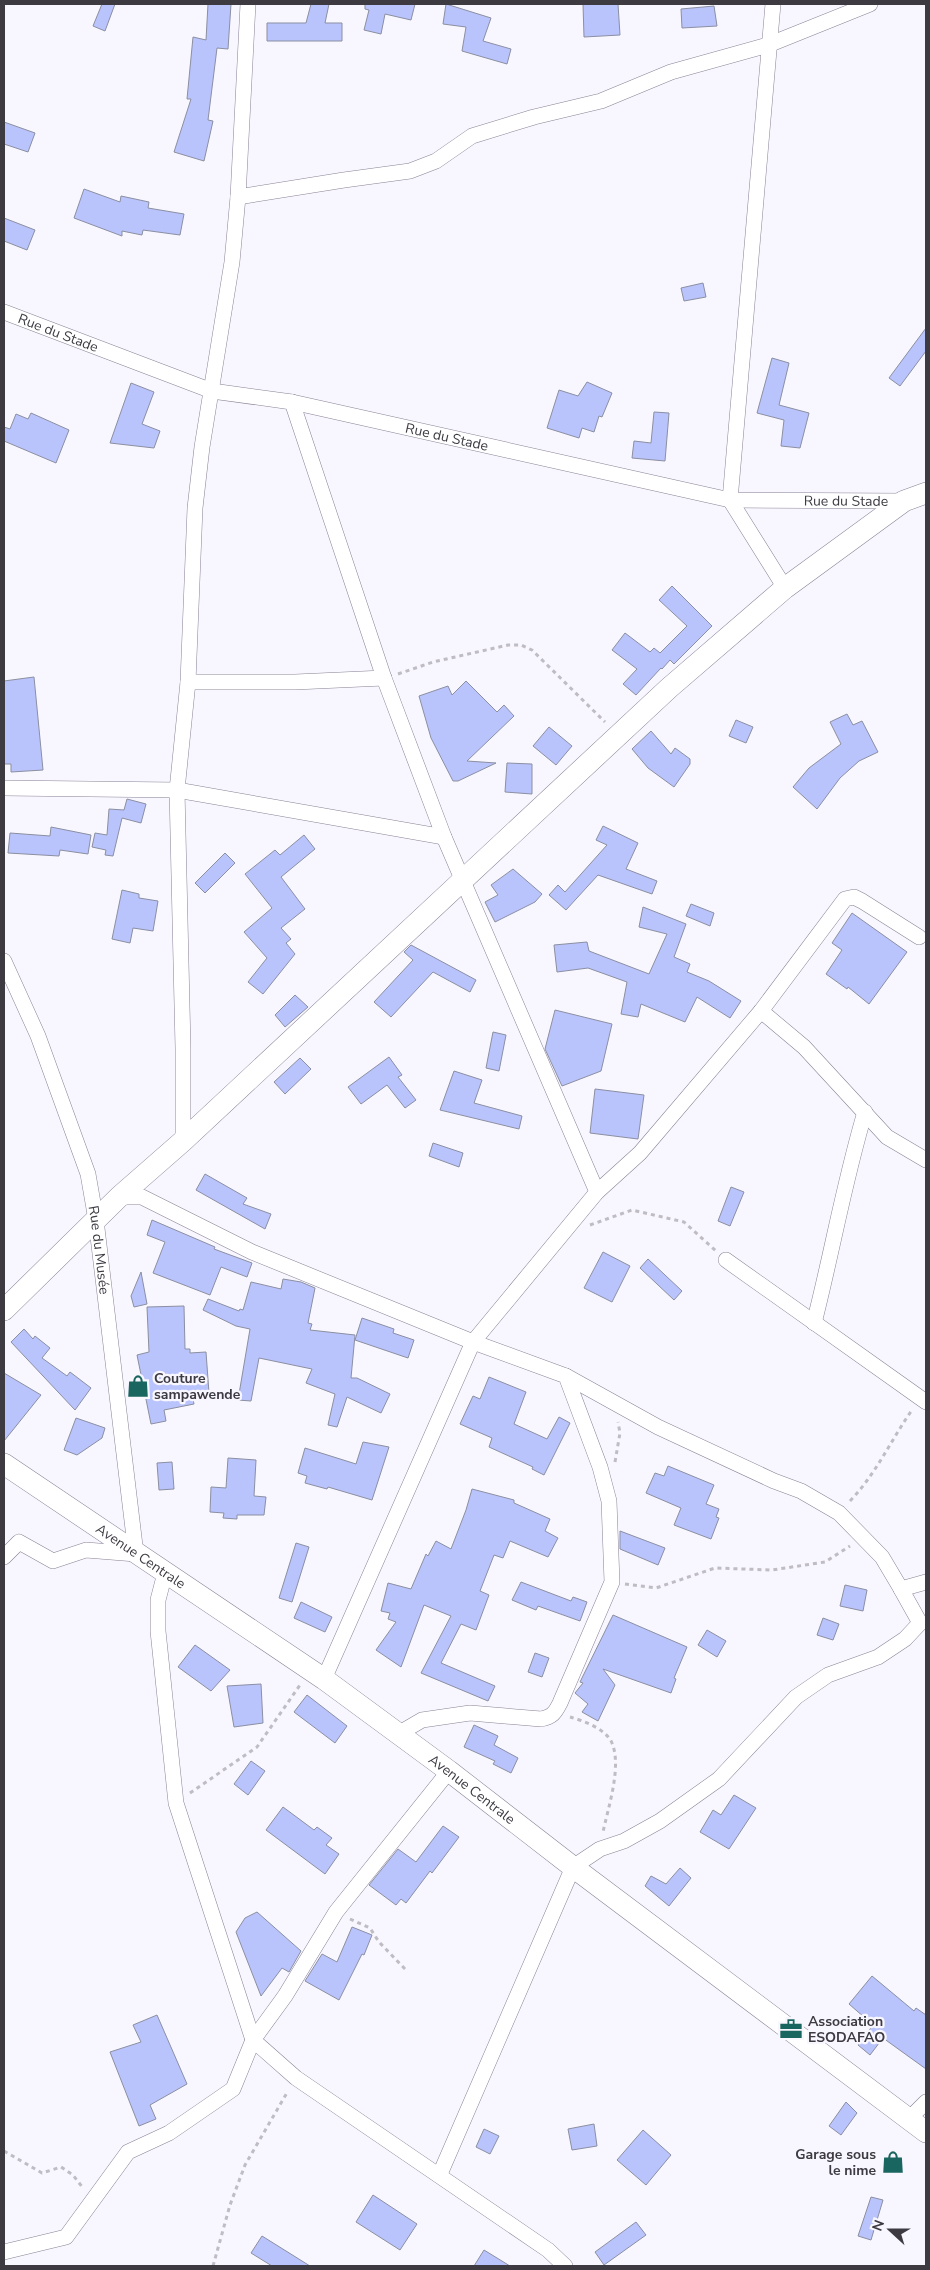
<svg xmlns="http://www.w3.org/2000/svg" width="930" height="2270" viewBox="0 0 930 2270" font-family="'Nunito Sans',sans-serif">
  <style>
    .building { fill: #bac4fc; stroke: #8b8fa2 }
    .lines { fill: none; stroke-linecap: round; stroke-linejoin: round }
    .street-casing { stroke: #898396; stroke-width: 16 }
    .secondary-casing { stroke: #898396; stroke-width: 22 }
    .path { stroke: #bfbcc4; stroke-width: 3; stroke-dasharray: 4 4; stroke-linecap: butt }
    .street { stroke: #fff; stroke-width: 15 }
    .secondary { stroke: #fff; stroke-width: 21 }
    .labels { text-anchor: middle; stroke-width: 4.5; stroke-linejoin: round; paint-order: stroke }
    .street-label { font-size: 14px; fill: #3d3a42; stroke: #f8f6fe }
    .poi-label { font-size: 14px; font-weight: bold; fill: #3d3a42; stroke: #f8f6fe; text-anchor: start }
  </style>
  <rect width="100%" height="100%" fill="#f8f6fe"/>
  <g class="building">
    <polygon points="102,4 115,4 105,31 93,26"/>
    <polygon points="208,4 231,4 228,49 217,48 208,120 213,121 204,161 174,152 191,99 187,99 193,37 206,40"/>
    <polygon points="311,4 329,4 325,23 342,23 342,41 267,41 267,23 306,23"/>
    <polygon points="365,4 415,4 411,20 385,14 381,34 364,30 369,10 365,9"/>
    <polygon points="446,4 491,18 483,41 511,49 507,64 462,51 466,27 443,24"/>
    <polygon points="583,4 618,4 620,35 584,37"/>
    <polygon points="714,6 717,26 682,28 681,9"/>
    <polygon points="4,122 35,133 28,152 4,144"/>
    <polygon points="84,189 120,202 121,196 149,202 148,208 184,214 180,235 143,230 142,235 122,231 122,236 74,218"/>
    <polygon points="4,218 35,230 27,250 4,241"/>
    <polygon points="703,283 706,297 684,301 681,288"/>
    <polygon points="926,328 926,351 900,386 889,378"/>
    <polygon points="772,358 789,363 779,405 809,413 800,448 781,446 784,420 757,413"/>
    <polygon points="587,382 612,393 602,417 599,416 594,432 582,428 579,438 547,428 559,390 578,396"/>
    <polygon points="131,383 154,392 142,424 160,431 154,448 110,443"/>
    <polygon points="654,412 669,413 665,461 632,458 634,441 651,443"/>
    <polygon points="31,413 69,430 56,463 4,441 4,427 10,429 16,414 28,419"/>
    <polygon points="672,586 712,626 674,664 670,660 662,669 661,668 636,695 623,684 637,669 612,650 625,633 650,652 654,648 660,653 687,626 659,600"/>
    <polygon points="34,677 43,770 11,772 11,764 4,764 4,681"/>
    <polygon points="466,681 497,712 504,705 514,716 467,761 496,763 458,781 453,781 431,738 419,696 448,686 452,695"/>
    <polygon points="847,714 853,725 862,721 878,752 859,761 840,778 817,809 793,787 809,768 841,744 830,722"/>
    <polygon points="736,720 753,727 746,743 729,736"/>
    <polygon points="549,727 572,746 556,765 533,746"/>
    <polygon points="651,731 671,754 675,748 690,759 690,764 674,787 648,768 632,749"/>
    <polygon points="507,763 532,764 532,794 505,792"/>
    <polygon points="127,799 146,804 141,823 122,818 113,856 105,855 106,850 92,847 95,833 107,835 109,809 124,810"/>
    <polygon points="603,826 638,843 626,869 657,881 652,894 598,875 566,910 549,895 558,885 565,892 607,845 596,840"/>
    <polygon points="51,827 91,835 88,854 60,850 59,856 8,853 10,833 50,836"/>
    <polygon points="304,835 315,849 281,877 305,909 281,928 291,939 286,943 295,954 263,994 248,982 267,958 244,932 272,908 245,874 275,850 280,855"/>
    <polygon points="225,853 235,863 205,893 195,883"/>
    <polygon points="513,869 542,894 535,902 495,922 485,902 498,895 491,885"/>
    <polygon points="122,890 139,894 139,898 158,901 153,931 133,928 130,943 112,939"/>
    <polygon points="691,904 714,913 710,926 686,916"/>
    <polygon points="643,907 686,924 674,957 690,964 687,972 709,981 741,1001 730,1018 697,997 685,1022 641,1004 638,1017 621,1014 627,982 588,968 557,972 554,945 587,942 589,951 649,974 667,934 639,927"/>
    <polygon points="852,913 907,952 869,1004 848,987 847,989 826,974 842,950 832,943"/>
    <polygon points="411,945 476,980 470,992 433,972 391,1017 374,1002 413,960 404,952"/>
    <polygon points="295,995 308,1007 285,1027 275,1015"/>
    <polygon points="555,1010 612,1024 601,1071 562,1086 545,1049"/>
    <polygon points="493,1032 506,1035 499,1071 486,1068"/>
    <polygon points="389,1057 402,1075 398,1077 416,1100 405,1108 387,1085 361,1104 348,1087"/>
    <polygon points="300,1058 311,1069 285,1094 274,1082"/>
    <polygon points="454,1071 482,1080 474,1103 522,1116 519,1129 440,1110"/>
    <polygon points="595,1089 644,1095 638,1139 590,1133"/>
    <polygon points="433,1143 463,1153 459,1167 429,1156"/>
    <polygon points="205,1174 247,1198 243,1204 271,1214 265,1229 196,1190"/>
    <polygon points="731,1187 744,1192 730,1226 718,1221"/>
    <polygon points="152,1220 215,1247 214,1249 252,1263 247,1277 221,1267 210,1295 153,1273 165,1242 147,1235"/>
    <polygon points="603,1252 630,1266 612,1302 584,1288"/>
    <polygon points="648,1259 682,1291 674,1300 640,1268"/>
    <polygon points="141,1272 147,1304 134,1307 131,1296"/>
    <polygon points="283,1279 301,1282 315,1288 308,1323 312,1324 310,1330 355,1335 351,1378 357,1378 390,1394 381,1413 347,1397 337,1427 328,1425 335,1394 306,1383 312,1369 259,1358 251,1401 238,1400 250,1329 236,1326 203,1310 208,1299 239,1311 240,1309 243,1310 251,1282 281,1289"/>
    <polygon points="184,1306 185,1349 190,1349 190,1353 206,1352 209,1393 192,1394 194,1404 164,1410 166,1421 151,1424 137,1355 149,1352 147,1307"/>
    <polygon points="362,1318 394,1329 393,1333 414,1340 408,1358 355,1340"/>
    <polygon points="24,1329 33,1339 35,1336 50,1348 42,1358 67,1376 70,1372 91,1388 75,1410 11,1342"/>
    <polygon points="4,1373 41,1395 4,1441"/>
    <polygon points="489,1377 526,1392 514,1424 547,1439 559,1417 570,1423 544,1475 532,1469 533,1467 489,1447 492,1438 460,1424 473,1396 480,1399"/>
    <polygon points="76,1418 105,1428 102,1438 77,1455 64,1450"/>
    <polygon points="363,1442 389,1447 372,1500 328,1487 327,1489 305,1483 307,1476 298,1473 305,1448 356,1464"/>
    <polygon points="228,1458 256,1460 254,1496 266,1497 264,1515 237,1515 237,1519 223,1518 224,1513 210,1512 211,1487 226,1488"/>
    <polygon points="172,1462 174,1489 159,1490 157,1463"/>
    <polygon points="668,1466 714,1485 706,1504 719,1509 716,1517 719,1518 711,1539 674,1525 681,1508 646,1493 655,1473 664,1476"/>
    <polygon points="472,1489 514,1500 514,1503 550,1519 545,1531 558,1538 548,1557 510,1541 503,1558 494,1555 480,1591 489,1595 476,1630 461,1624 441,1663 495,1686 488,1701 421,1673 451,1616 424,1605 401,1667 376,1650 396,1622 388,1619 390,1613 381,1611 388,1583 411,1589 426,1554 428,1556 436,1541 451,1549 466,1510"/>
    <polygon points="620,1531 665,1548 658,1565 620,1549"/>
    <polygon points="296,1543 309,1547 292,1602 279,1598"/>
    <polygon points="521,1582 571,1601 573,1597 587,1602 580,1621 538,1606 536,1610 512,1600"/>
    <polygon points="845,1585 867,1590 863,1611 840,1606"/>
    <polygon points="301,1602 332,1617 325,1632 294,1618"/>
    <polygon points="613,1615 687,1647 674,1678 676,1679 671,1693 603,1669 615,1685 598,1721 582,1712 588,1704 575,1693 583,1683 580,1682"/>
    <polygon points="823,1618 839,1624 833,1640 817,1635"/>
    <polygon points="707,1630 726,1641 717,1657 698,1645"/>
    <polygon points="195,1645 230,1670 211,1691 178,1667"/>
    <polygon points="535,1653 549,1658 542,1677 528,1672"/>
    <polygon points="261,1684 263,1723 234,1727 227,1686"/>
    <polygon points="307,1695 347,1726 335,1743 294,1712"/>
    <polygon points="474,1725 498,1736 494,1745 518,1758 511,1773 493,1764 495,1761 464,1747"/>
    <polygon points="251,1761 265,1771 248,1795 234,1784"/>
    <polygon points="734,1795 756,1808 729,1849 700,1832 713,1810 721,1815"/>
    <polygon points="283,1807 314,1830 317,1827 332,1838 326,1845 339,1854 325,1874 266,1830"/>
    <polygon points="443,1826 459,1837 432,1873 430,1871 406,1903 401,1899 396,1905 369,1885 398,1849 416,1862"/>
    <polygon points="680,1868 691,1878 669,1906 645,1886 651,1876 666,1884"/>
    <polygon points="257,1912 301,1951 289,1972 282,1968 261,1996 236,1932 245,1918"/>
    <polygon points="352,1927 372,1935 364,1955 362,1954 339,2000 305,1981 322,1954 337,1962"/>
    <polygon points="872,1976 914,2011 916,2008 926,2015 926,2069 883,2038 870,2055 858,2045 873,2025 849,2004"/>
    <polygon points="157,2015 187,2084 150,2105 156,2119 139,2126 110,2052 141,2042 133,2025"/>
    <polygon points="846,2102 857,2113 841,2135 829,2126"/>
    <polygon points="594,2124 597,2146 572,2150 568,2129"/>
    <polygon points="484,2129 499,2136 490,2154 476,2147"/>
    <polygon points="643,2130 671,2155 646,2185 617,2160"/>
    <polygon points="373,2195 417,2224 400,2250 356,2222"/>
    <polygon points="871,2197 883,2200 871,2240 858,2236"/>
    <polygon points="636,2222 646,2235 604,2265 595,2252"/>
    <polygon points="262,2236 310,2266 272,2266 251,2253"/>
    <polygon points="484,2250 510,2266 474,2266"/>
  </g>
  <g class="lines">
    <defs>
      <g id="street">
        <polyline points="773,4 730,500 785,588"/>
        <polyline points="238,197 344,180 410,171 436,161 472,136 534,117 601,101 671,72 768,45 870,4"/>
        <path id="s1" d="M 4,312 L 212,391 L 292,402 L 730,500 L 904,501"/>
        <polyline points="292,402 384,678 444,837 597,1192 473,1342 324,1679"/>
        <polyline points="188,682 295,682 384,678"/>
        <polyline points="4,788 177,790 444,837"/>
        <path id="s2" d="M 4,961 L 38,1036 L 88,1174 L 96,1220 L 136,1554 L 86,1550 L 53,1561 L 19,1542 L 4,1557"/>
        <polyline points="761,1011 804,1047 887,1137 926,1160"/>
        <polyline points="183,1141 183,1048 177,790 188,682 195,508 202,447 232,262 238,197 248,4"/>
        <polyline points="597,1192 640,1153 761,1011 845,899 854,897 862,901 919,937"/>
        <path d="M 119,1197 L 142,1197 L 252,1252 L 473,1342 L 566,1376 L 600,1467 L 609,1501 L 612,1582 L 560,1703 C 555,1713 552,1717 541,1719 L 470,1713 L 422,1720 L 398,1734"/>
        <polyline points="726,1260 926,1402"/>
        <path d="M 814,1323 C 832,1253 844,1182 865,1112"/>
        <polyline points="566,1376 658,1427 774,1481 801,1491 839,1513 882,1557 901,1589 926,1582"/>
        <polyline points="165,1573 158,1600 158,1631 176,1803 253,2040 296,2078 548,2250 565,2266"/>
        <polyline points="909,2119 926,2102"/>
        <polyline points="440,2174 573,1867 600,1849 624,1841 660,1821 719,1779 796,1697 828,1675 878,1657 905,1639 920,1623 901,1589"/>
        <polyline points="4,2252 66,2237 128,2152 169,2133 233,2089 253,2040 285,1996 336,1912 449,1771"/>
      </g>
      <g id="secondary">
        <polyline points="4,1310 119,1197 183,1141 669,688 785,588 904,501 926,493"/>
        <path id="s3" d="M 4,1464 L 324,1679 L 449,1771 L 573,1867 L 926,2132"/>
      </g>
    </defs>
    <use href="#street" class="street-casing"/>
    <use href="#secondary" class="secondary-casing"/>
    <g class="path">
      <polyline points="398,674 433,662 508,645 521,645 532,650 605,722"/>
      <polyline points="590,1225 632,1210 684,1222 716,1251"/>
      <polyline points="615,1462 620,1433 618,1422"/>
      <path d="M 850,1501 C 876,1474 891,1440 912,1410"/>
      <polyline points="625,1584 656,1588 715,1568 772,1570 825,1562 850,1546"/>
      <path d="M 570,1717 C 584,1721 606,1729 612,1743 C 622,1767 608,1808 603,1832"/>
      <polyline points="190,1793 257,1747 300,1685"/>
      <polyline points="350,1919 370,1928 379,1942 406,1970"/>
      <polyline points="4,2151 42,2173 61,2167 73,2175 83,2188"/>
      <polyline points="213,2266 230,2205 245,2165 288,2091"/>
    </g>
    <use href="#street" class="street"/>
    <use href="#secondary" class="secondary"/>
  </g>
  <defs>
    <symbol id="shop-bare" viewBox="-9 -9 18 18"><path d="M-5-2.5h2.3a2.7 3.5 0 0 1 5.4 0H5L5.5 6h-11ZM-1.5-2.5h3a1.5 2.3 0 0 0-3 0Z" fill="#19655f" stroke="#f8f6fe" stroke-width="2.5" paint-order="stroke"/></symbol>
    <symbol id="office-bare" viewBox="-9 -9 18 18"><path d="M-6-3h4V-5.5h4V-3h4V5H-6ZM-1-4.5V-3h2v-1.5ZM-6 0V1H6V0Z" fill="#19655f" stroke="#f8f6fe" stroke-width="2.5" paint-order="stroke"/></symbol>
  </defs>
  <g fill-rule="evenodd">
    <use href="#shop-bare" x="122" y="1370" width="32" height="32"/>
    <use href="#office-bare" x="775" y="2013" width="32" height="32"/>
    <use href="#shop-bare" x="877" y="2146" width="32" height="32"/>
  </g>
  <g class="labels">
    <g class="street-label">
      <text dy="5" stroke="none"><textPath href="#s1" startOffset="58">Rue du Stade</textPath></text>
      <text dy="5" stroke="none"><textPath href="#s1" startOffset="462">Rue du Stade</textPath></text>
      <text dy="5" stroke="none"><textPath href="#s1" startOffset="868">Rue du Stade</textPath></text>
      <text dy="5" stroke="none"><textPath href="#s2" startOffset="306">Rue du Musée</textPath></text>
      <text dy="5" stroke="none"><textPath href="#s3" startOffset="165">Avenue Centrale</textPath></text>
      <text dy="5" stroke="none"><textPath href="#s3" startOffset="570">Avenue Centrale</textPath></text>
    </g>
    <g class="poi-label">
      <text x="154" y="1383">Couture<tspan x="154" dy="16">sampawende</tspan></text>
      <text x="808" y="2026">Association<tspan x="808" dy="16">ESODAFAO</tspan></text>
      <text x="876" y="2159" text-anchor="end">Garage sous<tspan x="876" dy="16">le nime</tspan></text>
    </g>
  </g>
  <rect width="930" height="2270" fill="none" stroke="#3d3a42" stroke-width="10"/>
  <g transform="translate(890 2230) rotate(291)" stroke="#f8f6fe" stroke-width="4" paint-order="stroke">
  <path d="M0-4L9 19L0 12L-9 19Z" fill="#3d3a42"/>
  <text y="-8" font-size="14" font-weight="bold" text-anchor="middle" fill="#3d3a42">N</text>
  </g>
</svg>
